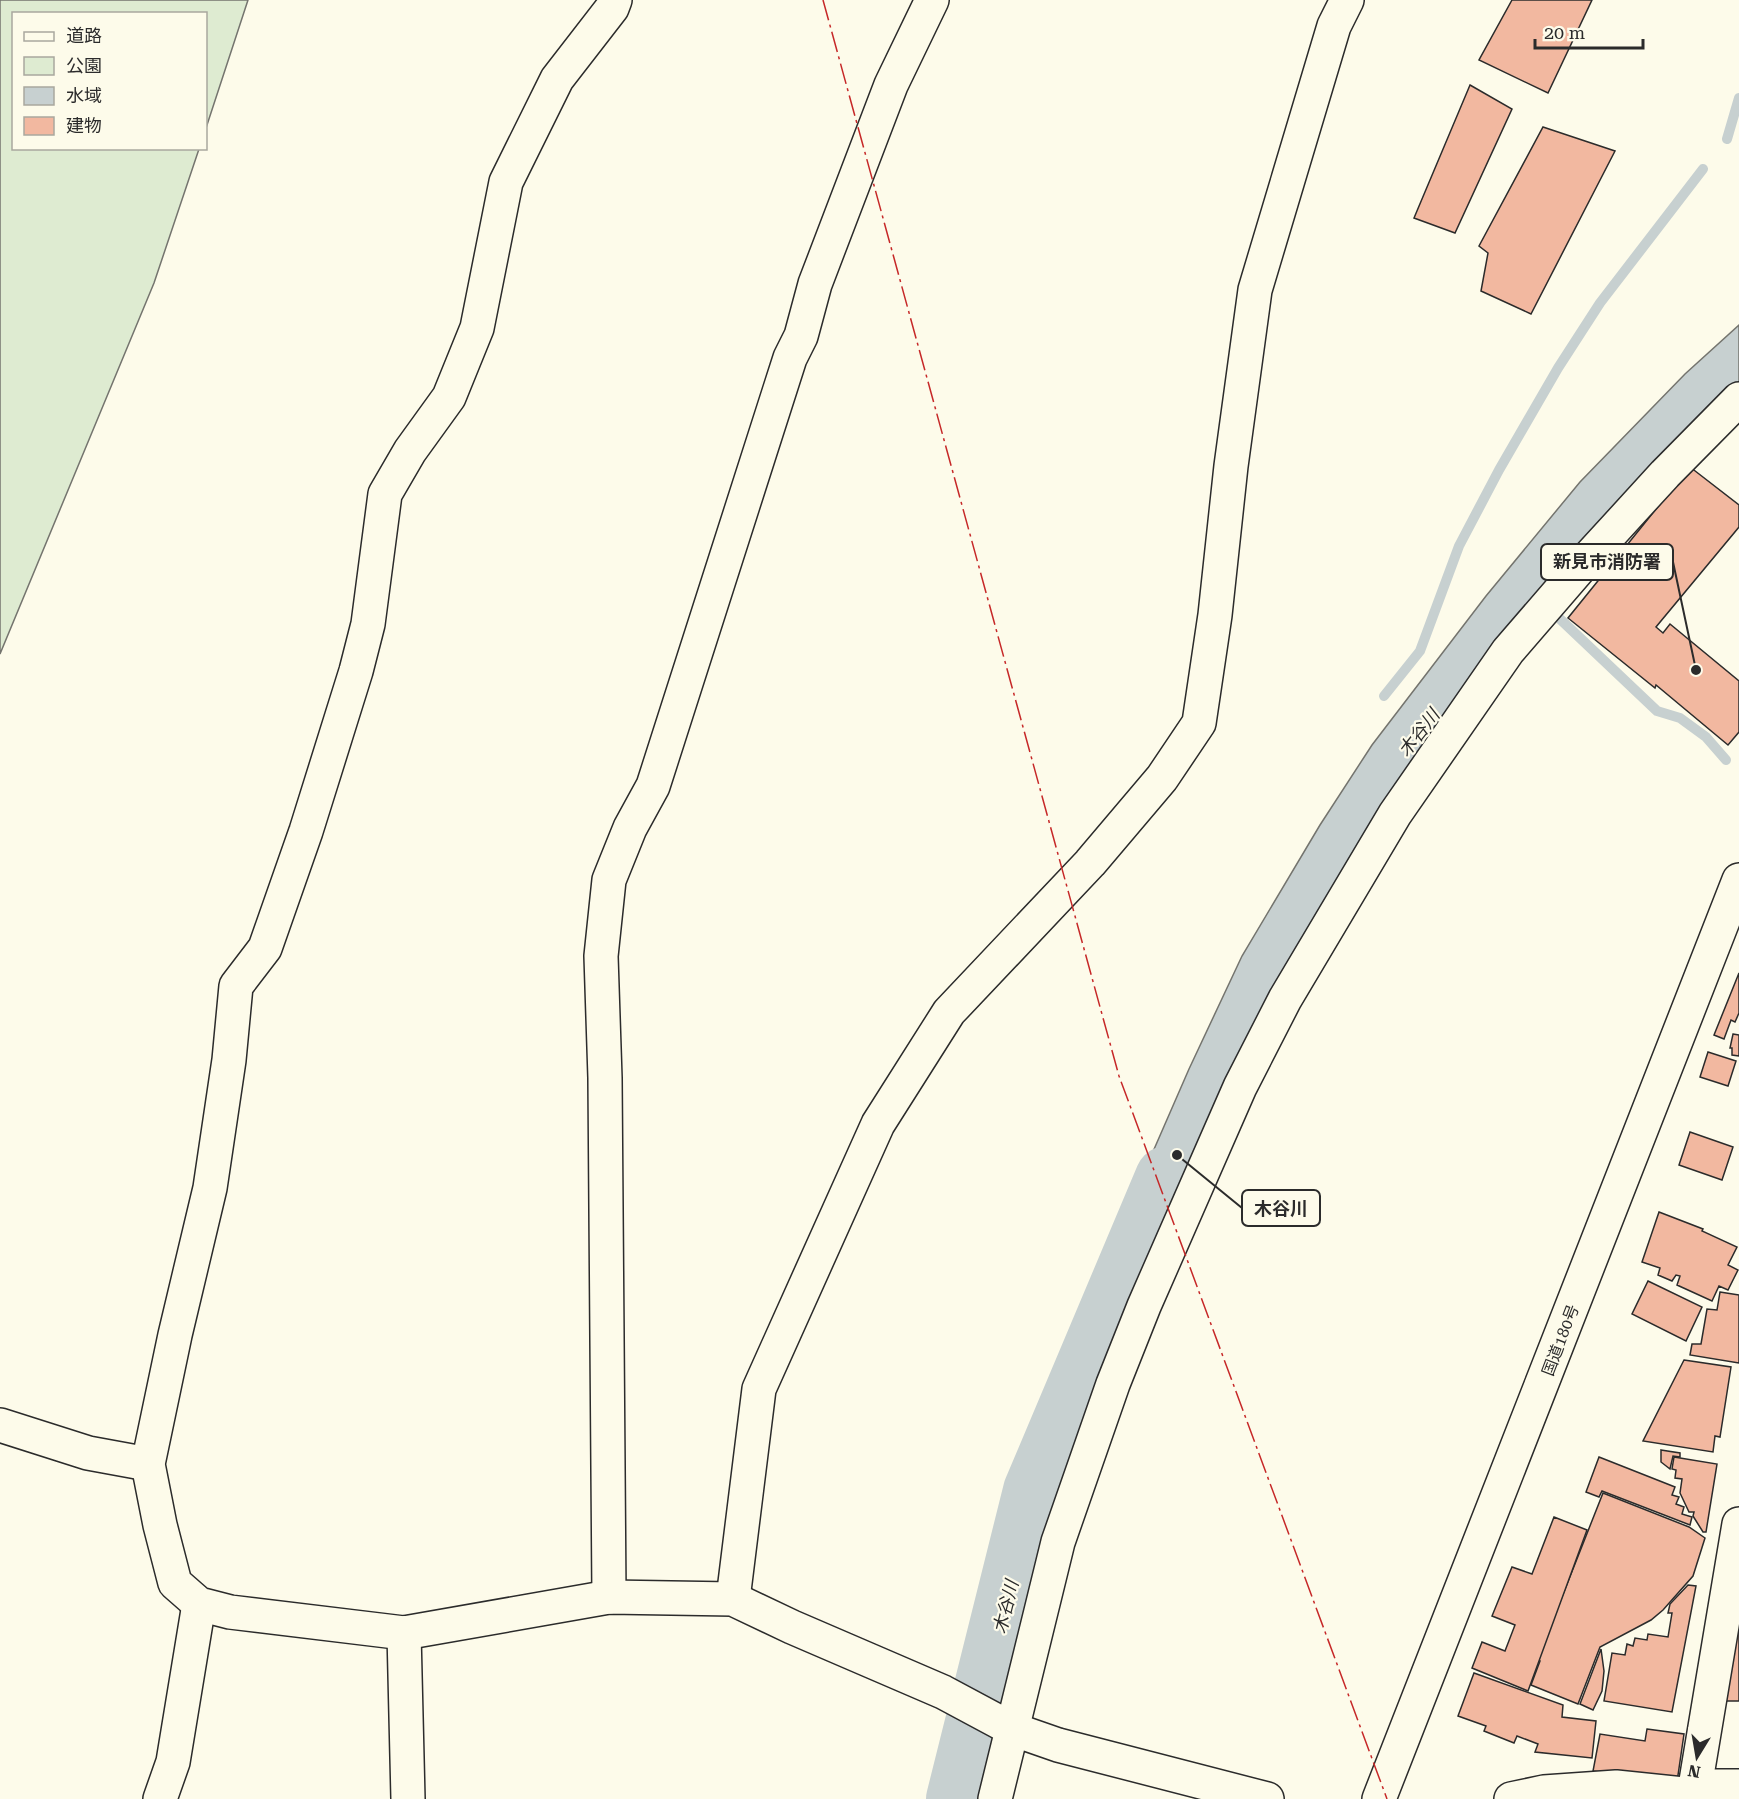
<svg xmlns="http://www.w3.org/2000/svg" width="1739" height="1799" viewBox="0 0 1739 1799" font-family="'Roboto Serif','Noto Sans JP',serif">
  <style>
    .green { fill: #deebd1; stroke: #74746e; stroke-width: 1.5 }
    .water { fill: #c7d0d0; stroke: #74746e; stroke-width: 1.5 }
    .lines { fill: none; stroke-linecap: round; stroke-linejoin: round }
    .stream { stroke: #c7d0d0; stroke-width: 10 }
    .river { stroke: #c7d0d0; stroke-width: 64 }
    .building { fill: #f2b8a0; stroke: #2b2b2b; stroke-width: 1.5 }
    .minor-casing { stroke: #2b2b2b; stroke-width: 36 }
    .highway-casing { stroke: #2b2b2b; stroke-width: 36 }
    .minor { stroke: #fdfbea; stroke-width: 33 }
    .highway { stroke: #fdfbea; stroke-width: 33 }
    .power { stroke: #c62828; stroke-width: 1.5; stroke-dasharray: 21 4.5 3 4.5; stroke-linecap: butt }
    .labels { text-anchor: middle; stroke-width: 4.5; stroke-linejoin: round; paint-order: stroke }
    .street-label { font-size: 16px; fill: #2b2b2b; stroke: #fdfbea }
    .water-label { font-size: 18px; font-style: italic; fill: #2b2b2b; stroke: #fdfbea }
    .leader { fill: none; stroke: #2b2b2b; stroke-width: 2 }
    .callout-dot { fill: #2b2b2b; stroke: #fdfbea; stroke-width: 2 }
    .callout { fill: #fdfbea; stroke: #2b2b2b; stroke-width: 2 }
    .callout-label { font-size: 18px; text-anchor: middle; font-weight: bold; fill: #2b2b2b }
  </style>
  <rect width="100%" height="100%" fill="#fdfbea"/>
  <polygon class="green" points="0,0 248,0 206,128 206,14 14,14 14,148 199,149 154,283 0,654"/>
  <polygon class="water" points="1739,325 1739,386 1395,801 1154,1270 1111,1248 1189,1069 1242,956 1320,825 1372,745 1486,596 1580,482 1685,374"/>
  <g class="lines">
    <g class="stream">
      <polyline points="1727,139 1739,98"/>
      <polyline points="1560,619 1657,711 1680,718 1706,737 1726,760"/>
      <polyline points="1384,696 1420,651 1459,546 1499,470 1558,368 1600,303 1703,169"/>
    </g>
    <polyline class="river" points="958,1799 1035,1491 1167,1178"/>
  </g>
  <g class="building">
    <polygon points="1512,0 1592,0 1548,93 1479,60"/>
    <polygon points="1470,85 1512,109 1455,233 1414,218"/>
    <polygon points="1543,127 1615,151 1531,314 1481,291 1488,253 1479,246"/>
    <polygon points="1690,467 1739,505 1739,527 1656,627 1663,633 1670,624 1739,681 1739,732 1728,745 1656,685 1655,688 1568,618"/>
    <polygon points="1739,973 1739,1013 1735,1022 1731,1020 1724,1039 1714,1035"/>
    <polygon points="1733,1034 1739,1035 1739,1056 1732,1055 1732,1048 1730,1048"/>
    <polygon points="1708,1052 1736,1061 1728,1086 1700,1077"/>
    <polygon points="1690,1132 1733,1147 1722,1180 1679,1165"/>
    <polygon points="1659,1212 1703,1229 1702,1231 1737,1247 1728,1265 1738,1270 1728,1290 1719,1286 1712,1301 1677,1285 1680,1276 1676,1275 1672,1281 1658,1275 1660,1268 1642,1262"/>
    <polygon points="1648,1281 1702,1307 1686,1341 1632,1314"/>
    <polygon points="1720,1292 1739,1295 1739,1363 1690,1355 1692,1344 1701,1344 1707,1309 1717,1310"/>
    <polygon points="1684,1360 1731,1367 1720,1437 1715,1436 1713,1452 1643,1441"/>
    <polygon points="1661,1450 1680,1453 1680,1457 1673,1456 1670,1469 1661,1462"/>
    <polygon points="1599,1457 1675,1487 1672,1495 1679,1497 1676,1504 1684,1507 1682,1514 1692,1517 1690,1525 1602,1491 1599,1497 1586,1492"/>
    <polygon points="1674,1457 1717,1464 1706,1532 1703,1532 1693,1516 1694,1512 1689,1512 1680,1493 1682,1479 1675,1478 1676,1470 1672,1469"/>
    <polygon points="1603,1493 1689,1527 1705,1538 1693,1576 1663,1610 1651,1620 1600,1647 1578,1704 1531,1685 1540,1661 1537,1660"/>
    <polygon points="1554,1517 1587,1530 1528,1691 1472,1668 1482,1642 1505,1651 1515,1625 1492,1616 1512,1567 1532,1574"/>
    <polygon points="1688,1585 1696,1586 1672,1712 1604,1701 1612,1653 1625,1655 1627,1644 1633,1646 1635,1638 1647,1640 1648,1634 1668,1637 1672,1613 1668,1613 1670,1604"/>
    <polygon points="1739,1620 1739,1701 1725,1701"/>
    <polygon points="1601,1649 1604,1671 1602,1691 1593,1710 1580,1704"/>
    <polygon points="1474,1673 1563,1705 1562,1717 1596,1721 1592,1758 1535,1752 1538,1744 1517,1736 1514,1743 1484,1731 1486,1726 1458,1716"/>
    <polygon points="1647,1729 1684,1734 1677,1782 1593,1771 1600,1734 1645,1741"/>
  </g>
  <g class="lines">
    <defs>
      <g id="minor">
        <polyline points="615,0 612,8 557,79 506,182 477,328 449,397 410,451 385,494 368,624 356,671 306,831 265,948 236,986 229,1060 210,1188 175,1335 148,1464 160,1525 175,1583 199,1604 230,1612 404,1633 609,1597 733,1599 792,1627 943,1692 1012,1729 1058,1745 1267,1799"/>
        <polyline points="0,1425 88,1453 148,1464"/>
        <polyline points="609,1597 605,1078 601,956 609,880 630,828 653,786 790,358 801,336 815,284 891,85 932,0"/>
        <polyline points="733,1599 759,1389 878,1124 949,1012 1090,863 1162,778 1199,723 1215,615 1231,466 1255,290 1334,26 1347,0"/>
        <polyline points="404,1633 408,1799"/>
        <polyline points="1695,1786 1739,1786"/>
        <polyline points="160,1799 173,1762 199,1604"/>
        <polyline points="995,1799 1058,1542 1113,1384 1144,1306 1240,1087 1285,999 1395,814 1508,651 1590,556 1665,474 1739,399"/>
        <polyline points="1511,1799 1544,1792 1616,1787 1693,1795"/>
        <polyline points="1693,1799 1739,1524"/>
      </g>
      <polyline id="highway" points="1379,1799 1739,880"/>
    </defs>
    <use href="#minor" class="minor-casing"/>
    <use href="#highway" class="highway-casing"/>
    <use href="#minor" class="minor"/>
    <use href="#highway" class="highway"/>
    <polyline class="power" points="823,0 1119,1076 1387,1799"/>
  </g>
  <g class="labels">
    <g class="street-label">
      <text transform="translate(1560 1340) rotate(-69)" y="6">国道180号</text>
    </g>
    <g class="water-label">
      <text transform="translate(1419 733) rotate(-52)" y="6">木谷川</text>
      <text transform="translate(1006 1607) rotate(-76)" y="6">木谷川</text>
    </g>
  </g>
  <path class="leader" d="M1696 670L1673 562M1177 1155L1242 1208"/>
  <g class="callout-dot">
    <circle cx="1696" cy="670" r="6"/>
    <circle cx="1177" cy="1155" r="6"/>
  </g>
  <g class="callout">
    <rect x="1541" y="544" width="132" height="36" rx="6"/>
    <rect x="1242" y="1190" width="78" height="36" rx="6"/>
  </g>
  <g class="callout-label">
    <text x="1607" y="568">新見市消防署</text>
    <text x="1281" y="1215">木谷川</text>
  </g>
  <rect x="12" y="12" width="195" height="138" fill="#fdfbea" stroke="#a9a89e" stroke-width="1.5"/>
  <rect x="24" y="32" width="30" height="9" fill="#fdfbea" stroke="#a9a89e" stroke-width="1.5"/>
  <text x="66" y="42" font-size="18" fill="#2b2b2b">道路</text>
  <rect x="24" y="57" width="30" height="18" fill="#deebd1" stroke="#a9a89e" stroke-width="1.5"/>
  <text x="66" y="72" font-size="18" fill="#2b2b2b">公園</text>
  <rect x="24" y="87" width="30" height="18" fill="#c7d0d0" stroke="#a9a89e" stroke-width="1.5"/>
  <text x="66" y="102" font-size="18" fill="#2b2b2b">水域</text>
  <rect x="24" y="117" width="30" height="18" fill="#f2b8a0" stroke="#a9a89e" stroke-width="1.5"/>
  <text x="66" y="132" font-size="18" fill="#2b2b2b">建物</text>
  <g transform="translate(1697 1757) rotate(191)" stroke="#fdfbea" stroke-width="4.5" paint-order="stroke">
  <path d="M0-4.5L10 22L0 15L-10 22Z" fill="#2b2b2b"/>
  <text y="-9" font-size="16" font-weight="bold" text-anchor="middle" fill="#2b2b2b">N</text>
  </g>
  <path d="M1535 39v9h108v-9" fill="none" stroke="#2b2b2b" stroke-width="3"/>
  <text x="1544" y="39" font-size="18" fill="#2b2b2b" stroke="#fdfbea" stroke-width="4.5" paint-order="stroke">20 m</text>
</svg>
